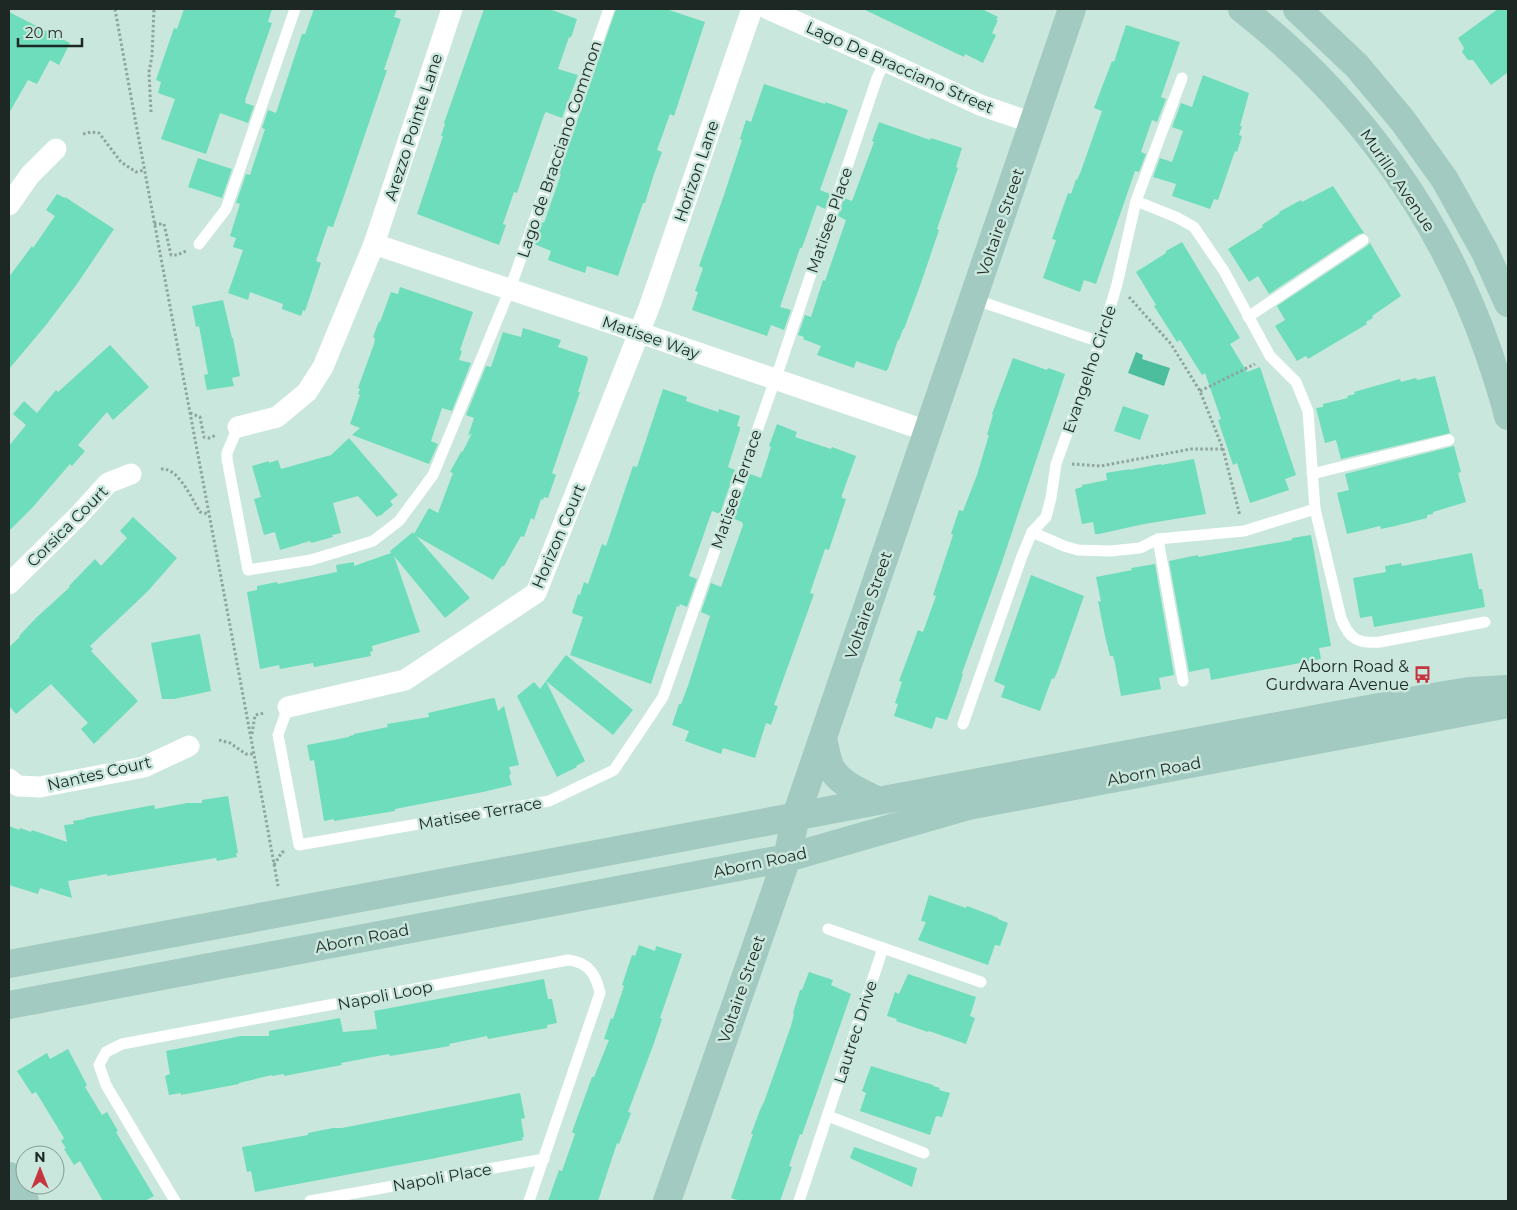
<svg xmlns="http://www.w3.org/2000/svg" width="1517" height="1210" viewBox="0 0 1517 1210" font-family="Montserrat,sans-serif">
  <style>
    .water { fill: #4cbe9e }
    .building { fill: #6eddbb }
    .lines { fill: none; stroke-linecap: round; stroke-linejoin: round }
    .path { stroke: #8ea59d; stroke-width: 3; stroke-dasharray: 2.5 2.5; stroke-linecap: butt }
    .lane { stroke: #fff; stroke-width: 11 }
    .street { stroke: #fff; stroke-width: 21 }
    .secondary { stroke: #a2cac0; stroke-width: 28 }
    .labels { text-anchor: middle; stroke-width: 5; stroke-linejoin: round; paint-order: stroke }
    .street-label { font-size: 16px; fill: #1d2824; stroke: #c9e7dc }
    .poi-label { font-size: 16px; fill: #1d2824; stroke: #c9e7dc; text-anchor: end }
  </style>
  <rect width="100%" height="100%" fill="#c9e7dc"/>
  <polygon class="water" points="1136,352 1143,355 1142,359 1170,368 1164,386 1128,373"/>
  <g class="building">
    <polygon points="184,9 272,9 268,22 272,23 245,100 246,100 245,103 254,106 248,123 220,113 206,154 161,139 175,99 158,93 161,82 156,80 174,28 177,29"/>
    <polygon points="314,9 397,9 394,17 401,19 384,70 387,70 344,196 333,227 328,226 316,261 321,263 305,311 303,310 301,316 282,309 283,304 250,292 248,300 228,293 243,250 233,247 236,238 230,236 240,204 236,203 246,174 250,175 265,129 262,128 268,110 276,113 302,34 305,34"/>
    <polygon points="484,9 549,9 577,19 572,35 570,38 569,37 558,69 578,75 562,118 546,112 544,115 517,193 514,192 503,224 506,225 499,245 417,214 443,136 441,136 445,124 444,123"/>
    <polygon points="616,9 666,9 705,22 674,116 670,114 657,150 662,152 654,174 645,203 643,203 618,276 587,266 585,273 548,260 551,251 534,244 542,222 544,223 561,174 559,174"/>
    <polygon points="863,9 982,9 998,17 996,20 998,20 992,33 996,35 983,63 965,54 964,57"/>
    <polygon points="1498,9 1508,9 1508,72 1491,85 1473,60 1468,60 1462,52 1464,48 1458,38"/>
    <polygon points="9,12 70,43 59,65 50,60 37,84 28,80 9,113"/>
    <polygon points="1126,25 1180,42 1161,97 1166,99 1157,122 1152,120 1141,152 1146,154 1139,172 1135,171 1096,284 1084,280 1080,292 1043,278 1056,240 1052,239 1068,193 1071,194 1076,179 1077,180 1081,171 1102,111 1094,108 1112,61 1114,62"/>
    <polygon points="1203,75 1249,93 1240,126 1242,126 1239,135 1242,136 1237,152 1235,151 1218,200 1214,199 1210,209 1172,196 1176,184 1153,177 1160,158 1172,162 1183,131 1172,127 1181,103 1192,107"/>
    <polygon points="764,84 825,104 825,102 848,110 820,190 830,194 825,209 817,205 802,248 800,248 780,307 791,310 784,330 771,325 767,336 692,310 698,292 695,291 703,268 699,266 725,192 742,140 740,139 746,120 751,122"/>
    <polygon points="879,122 930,140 931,138 962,148 956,167 958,168 937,229 939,230 921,283 904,329 903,329 899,340 898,340 888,369 886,371 856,361 854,368 817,355 821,346 803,339 804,337 798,335 805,315 811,317 823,280 825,281 846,220 838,216 844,198 852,201 874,142 872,141"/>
    <polygon points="198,158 232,169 222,198 188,187"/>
    <polygon points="1333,186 1364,233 1359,234 1269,294 1258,276 1249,282 1228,249 1263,227 1262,225 1280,213 1279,212 1301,200 1302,202"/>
    <polygon points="57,194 65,198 65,197 114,229 77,284 46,325 9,369 9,277 32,246 33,248 55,216 46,210"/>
    <polygon points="1182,242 1240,338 1230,344 1247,372 1260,367 1296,475 1285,479 1289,490 1250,503 1237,463 1233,465 1218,420 1221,419 1205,373 1202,375 1180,340 1177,342 1154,306 1156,305 1136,272 1166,253 1166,251"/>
    <polygon points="1370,243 1401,296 1372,316 1373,318 1366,322 1367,324 1308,359 1306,356 1297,361 1275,326 1285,320 1277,306 1367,246"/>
    <polygon points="400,287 473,312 460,350 462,351 459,360 471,363 452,411 442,408 431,441 438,444 429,464 352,435 360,428 350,424 360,395 358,394 360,389 358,388 374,344 375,338 373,337 379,321 380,322 391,292 398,294"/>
    <polygon points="223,300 232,338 233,338 240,376 232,378 234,386 207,390 204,375 208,374 199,326 196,327 192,306"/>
    <polygon points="523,328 561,340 558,347 588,357 587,359 588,359 578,392 580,392 552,473 556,475 548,498 544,497 543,500 541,499 534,520 531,518 524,537 521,536 504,566 502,566 493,580 416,536 470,598 445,618 394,556 420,632 372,646 373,651 370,652 371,656 314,667 313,663 280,669 279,665 260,669 247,592 257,590 257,586 277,582 278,584 337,572 336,565 354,562 354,566 391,553 390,551 413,532 414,534 429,508 438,513 453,473 450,472 461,452 463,451 472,433 468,436 474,418 466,415 486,366 491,367 503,332 521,337"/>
    <polygon points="110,345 149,387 113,420 107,412 78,445 85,451 72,466 70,464 32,508 9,531 9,446 26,425 13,414 24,401 37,413 56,390 58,392"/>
    <polygon points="1013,358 1047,370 1048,368 1065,374 1001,565 962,673 963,674 957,693 947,720 936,717 932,729 894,716 898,704 895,703 902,682 899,681 918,630 923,632 936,596 933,595 953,535 951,534 959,510 963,511 977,475 989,435 987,435 993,415 992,414"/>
    <polygon points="1435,376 1450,433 1341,459 1336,440 1325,443 1316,408 1323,407 1323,404 1348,398 1347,396 1355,394 1354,392 1400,379 1401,382 1416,378 1417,380"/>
    <polygon points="663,389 687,397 686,401 718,412 719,409 740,416 737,426 740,427 740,429 728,467 735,470 720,514 712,511 689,576 697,579 687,607 680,604 679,607 677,606 651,684 570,655 583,617 572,613 578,594 580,595 584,582 588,584 602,544 606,546 633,466 637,467"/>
    <polygon points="1123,406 1149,415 1140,440 1114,431"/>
    <polygon points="777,424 797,432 795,437 831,449 832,447 856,456 842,495 842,498 846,499 829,550 825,549 810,593 814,594 774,705 778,706 771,725 766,723 755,758 723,748 721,754 685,741 689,731 672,725 679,704 681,704 688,686 710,616 701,612 711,583 721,587 743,525 742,522 734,519 750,474 761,478 771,447 769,446"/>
    <polygon points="349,438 398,495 390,501 393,505 380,516 379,515 377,517 358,496 333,503 341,533 332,535 333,537 311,543 310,541 280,550 275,532 264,535 254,499 261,497 252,466 269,461 269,463 278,460 281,469 331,455"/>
    <polygon points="1454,446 1461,472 1458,473 1466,502 1433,512 1433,514 1427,515 1427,518 1395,526 1381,529 1380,526 1347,534 1337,493 1349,490 1345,474"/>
    <polygon points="1194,459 1206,514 1144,524 1099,534 1095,534 1093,522 1082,524 1075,489 1082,487 1082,485 1107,480 1106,473 1130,469 1129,470 1161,464 1161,465"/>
    <polygon points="133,517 177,558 147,592 90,646 93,649 91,651 138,701 94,744 81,729 88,723 51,684 16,714 9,706 9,647 20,637 19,636 36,618 70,587 69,586 95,559 101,566 127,538 120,531"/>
    <polygon points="1311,535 1331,646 1319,648 1321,659 1211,680 1209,668 1189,672 1169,561 1198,555 1198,557 1292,540 1292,538"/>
    <polygon points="1472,553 1479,589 1482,589 1485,607 1374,627 1372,616 1360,618 1353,578 1386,572 1385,566 1401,563 1402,566"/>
    <polygon points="1155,564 1174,675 1159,678 1161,689 1121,696 1115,663 1113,656 1110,656 1105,636 1098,601 1101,602 1096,577 1132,570 1131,568"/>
    <polygon points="1031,575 1084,596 1058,670 1054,679 1052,678 1040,711 1001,697 1005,686 994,681"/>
    <polygon points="200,634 211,691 174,699 162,699 151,643"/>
    <polygon points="566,655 633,710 613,735 546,681"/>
    <polygon points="546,681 585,761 576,766 577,767 557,777 517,696 534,682 540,689"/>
    <polygon points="493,698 495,699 498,711 504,706 519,765 509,767 511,774 509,775 512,785 483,792 395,809 395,811 334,821 334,819 324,821 314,760 310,761 307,745 349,737 349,736 354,735 354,734 388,727 387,724 429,717 428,713"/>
    <polygon points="228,796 238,853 236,853 237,857 217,861 216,858 107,876 107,874 68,881 72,898 40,888 38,894 9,885 9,826 19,830 20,828 31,832 32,830 67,842 64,825 74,824 73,821 85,819 85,818 154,805 155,809 187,803 202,803 202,800"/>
    <polygon points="929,895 966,908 967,906 991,915 998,918 998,919 1008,923 1000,946 995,945 988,965 918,940 926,922 921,921"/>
    <polygon points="639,945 655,951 656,946 682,954 660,1018 662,1019 654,1043 628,1112 631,1113 619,1144 617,1143 598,1201 548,1201 559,1170 562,1171 575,1134 572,1132 592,1077 594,1077 609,1040 604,1039 611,1018 613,1019 624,986 622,985 632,955 635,956"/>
    <polygon points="809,972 833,980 831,985 851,994 802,1135 800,1134 789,1166 792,1167 780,1201 741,1201 731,1198 753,1134 751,1134 760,1110 764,1102 791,1026 794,1014 793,1013 800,990 802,990"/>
    <polygon points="908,974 976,997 970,1016 975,1018 966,1044 929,1031 928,1032 896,1021 897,1019 887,1016 895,992 899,994"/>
    <polygon points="544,979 548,999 552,999 557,1023 547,1025 547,1028 488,1039 487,1036 449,1044 450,1046 390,1056 389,1054 378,1056 341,1063 342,1065 284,1076 284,1074 272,1076 272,1075 239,1083 239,1084 181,1095 181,1093 169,1095 165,1076 170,1074 166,1051 241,1036 269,1036 269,1031 340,1018 343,1032 377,1029 374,1011"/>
    <polygon points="68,1049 87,1085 85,1087 102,1115 107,1112 118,1131 116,1132 154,1196 145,1201 103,1201 80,1161 74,1165 64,1149 66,1148 61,1141 64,1138 36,1092 32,1094 17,1071 47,1053 50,1059"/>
    <polygon points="871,1066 933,1085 933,1086 940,1088 939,1090 950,1093 942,1117 936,1116 930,1135 860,1111 866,1093 862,1091"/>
    <polygon points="520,1093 525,1118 521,1119 524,1137 522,1137 523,1140 431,1159 255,1192 251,1171 247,1172 242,1147 308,1135 308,1133 333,1128 342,1128"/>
    <polygon points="854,1147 917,1168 912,1187 850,1158"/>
  </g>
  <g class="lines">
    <g class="path">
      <path d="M 115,9 C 168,301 225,593 278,886"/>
      <polyline points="151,112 149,72 152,56 154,9"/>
      <polyline points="83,134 91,132 99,133 121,162 136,172 144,170"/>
      <polyline points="154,224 164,224 171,255 177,255 186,251"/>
      <polyline points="1129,297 1171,344 1200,391 1223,449 1240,516"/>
      <polyline points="1200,391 1255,364"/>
      <polyline points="190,413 200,417 204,437 209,438 216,435"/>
      <polyline points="1072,464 1101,466 1191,449 1223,449"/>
      <path d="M 161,469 C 178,467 192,499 200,512 L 209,514"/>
      <polyline points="252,734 255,715 265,713"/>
      <polyline points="219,740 230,743 246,754 255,754"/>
      <polyline points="274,865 282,852 285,852"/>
    </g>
    <g class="lane">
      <path d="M 1136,201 L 1176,217 L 1194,227 L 1224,271 L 1270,356 L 1296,382 L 1308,411 L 1315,509 L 1341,618 C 1349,639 1358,644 1380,642 L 1485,622"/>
      <polyline points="199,244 226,209 295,9"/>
      <polyline points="973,299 1100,342"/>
      <polyline points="1248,317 1363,240"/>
      <polyline points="238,427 227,453 227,459 248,570 311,560 373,541 399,521 433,475 510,289 609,9"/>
      <polyline points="1312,474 1449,440"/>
      <polyline points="1032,532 1064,546 1078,550 1110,551 1140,548 1158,539 1244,531 1315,509"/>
      <polyline points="1158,539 1183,681"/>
      <polyline points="288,707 278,735 299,845 549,801 614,770 663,697 782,360 877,78 885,61"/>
      <polyline points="963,724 1022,556 1032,532 1046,517 1051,498 1056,464 1100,342 1117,284 1136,201 1182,78"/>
      <polyline points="828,929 981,982"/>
      <polyline points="828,1116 924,1153"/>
      <path d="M 175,1201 L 106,1085 L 99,1065 L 106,1052 L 122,1044 L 568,960 C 589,962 596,975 600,993 L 529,1201"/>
      <polyline points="310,1201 544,1159"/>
      <polyline points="799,1201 883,948"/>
    </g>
    <g class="street">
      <polyline points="768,9 885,61 980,105 1033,123"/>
      <polyline points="9,205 30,175 56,149"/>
      <polyline points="374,244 611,323 927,431"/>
      <polyline points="238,427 277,417 307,392 323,367 374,244 452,9"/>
      <polyline points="9,584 79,515 108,483 131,474"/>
      <polyline points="288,707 405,680 536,593 650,305 752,9"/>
      <polyline points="9,779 18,786 40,787 144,767 189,746"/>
    </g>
    <g class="secondary">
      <path d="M 1242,9 C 1355,97 1443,219 1489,354 C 1496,375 1503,395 1508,416"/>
      <polyline points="1297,9 1357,66 1403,121 1445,180 1485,252 1508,303"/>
      <path d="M 823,739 C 825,747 827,758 830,766 C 839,784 861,792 878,801"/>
      <polyline points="9,964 1427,698 1469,691 1508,689"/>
      <polyline points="9,1005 787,858 968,806 1508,704"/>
      <polyline points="9,1176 25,1201"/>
      <polyline points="667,1201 787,858 796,816 1072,9"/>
    </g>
  </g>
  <defs>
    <symbol id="bus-bare" viewBox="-9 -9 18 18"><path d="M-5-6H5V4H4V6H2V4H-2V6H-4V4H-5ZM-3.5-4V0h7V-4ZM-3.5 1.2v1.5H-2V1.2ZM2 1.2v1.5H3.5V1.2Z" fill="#c53540" stroke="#c9e7dc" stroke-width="2.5" paint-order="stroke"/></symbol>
  </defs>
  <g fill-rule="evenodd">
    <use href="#bus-bare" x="1410" y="662" width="25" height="25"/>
  </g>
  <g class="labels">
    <g class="street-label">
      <text transform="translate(900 67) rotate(24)" y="6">Lago De Bracciano Street</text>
      <text transform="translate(413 127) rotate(-72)" y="6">Arezzo Pointe Lane</text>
      <text transform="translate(559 149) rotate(-71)" y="6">Lago de Bracciano Common</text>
      <text transform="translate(696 171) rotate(-71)" y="6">Horizon Lane</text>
      <text transform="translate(1398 180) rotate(56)" y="6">Murillo Avenue</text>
      <text transform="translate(829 220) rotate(-71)" y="6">Matisee Place</text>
      <text transform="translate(1000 222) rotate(-71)" y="6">Voltaire Street</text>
      <text transform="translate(651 337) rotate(19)" y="6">Matisee Way</text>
      <text transform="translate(1089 369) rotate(-71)" y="6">Evangelho Circle</text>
      <text transform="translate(736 489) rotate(-71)" y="6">Matisee Terrace</text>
      <text transform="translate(67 526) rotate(-45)" y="6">Corsica Court</text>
      <text transform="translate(558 536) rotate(-67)" y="6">Horizon Court</text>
      <text transform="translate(868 605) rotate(-71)" y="6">Voltaire Street</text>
      <text transform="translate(1154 771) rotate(-11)" y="6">Aborn Road</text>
      <text transform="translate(99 773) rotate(-13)" y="6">Nantes Court</text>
      <text transform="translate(480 813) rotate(-10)" y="6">Matisee Terrace</text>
      <text transform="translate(760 862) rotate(-12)" y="6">Aborn Road</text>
      <text transform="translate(362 938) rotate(-11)" y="6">Aborn Road</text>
      <text transform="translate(741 989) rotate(-71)" y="6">Voltaire Street</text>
      <text transform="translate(385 995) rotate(-11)" y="6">Napoli Loop</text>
      <text transform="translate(855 1032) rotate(-72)" y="6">Lautrec Drive</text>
      <text transform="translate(442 1177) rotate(-10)" y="6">Napoli Place</text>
    </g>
    <g class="poi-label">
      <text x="1409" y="672">Aborn Road &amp;<tspan x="1409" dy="18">Gurdwara Avenue</tspan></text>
    </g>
  </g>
  <rect width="1517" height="1210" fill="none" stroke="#1d2824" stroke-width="20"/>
  <g transform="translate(40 1170)"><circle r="24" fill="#c9e7dc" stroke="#849b92"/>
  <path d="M0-4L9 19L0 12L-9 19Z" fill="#c53540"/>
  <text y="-8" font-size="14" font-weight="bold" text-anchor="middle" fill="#1d2824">N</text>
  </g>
  <path d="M18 38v8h64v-8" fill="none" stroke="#1d2824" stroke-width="2.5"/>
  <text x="25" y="38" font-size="15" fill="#1d2824" stroke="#c9e7dc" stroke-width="4" paint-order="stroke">20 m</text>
</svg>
